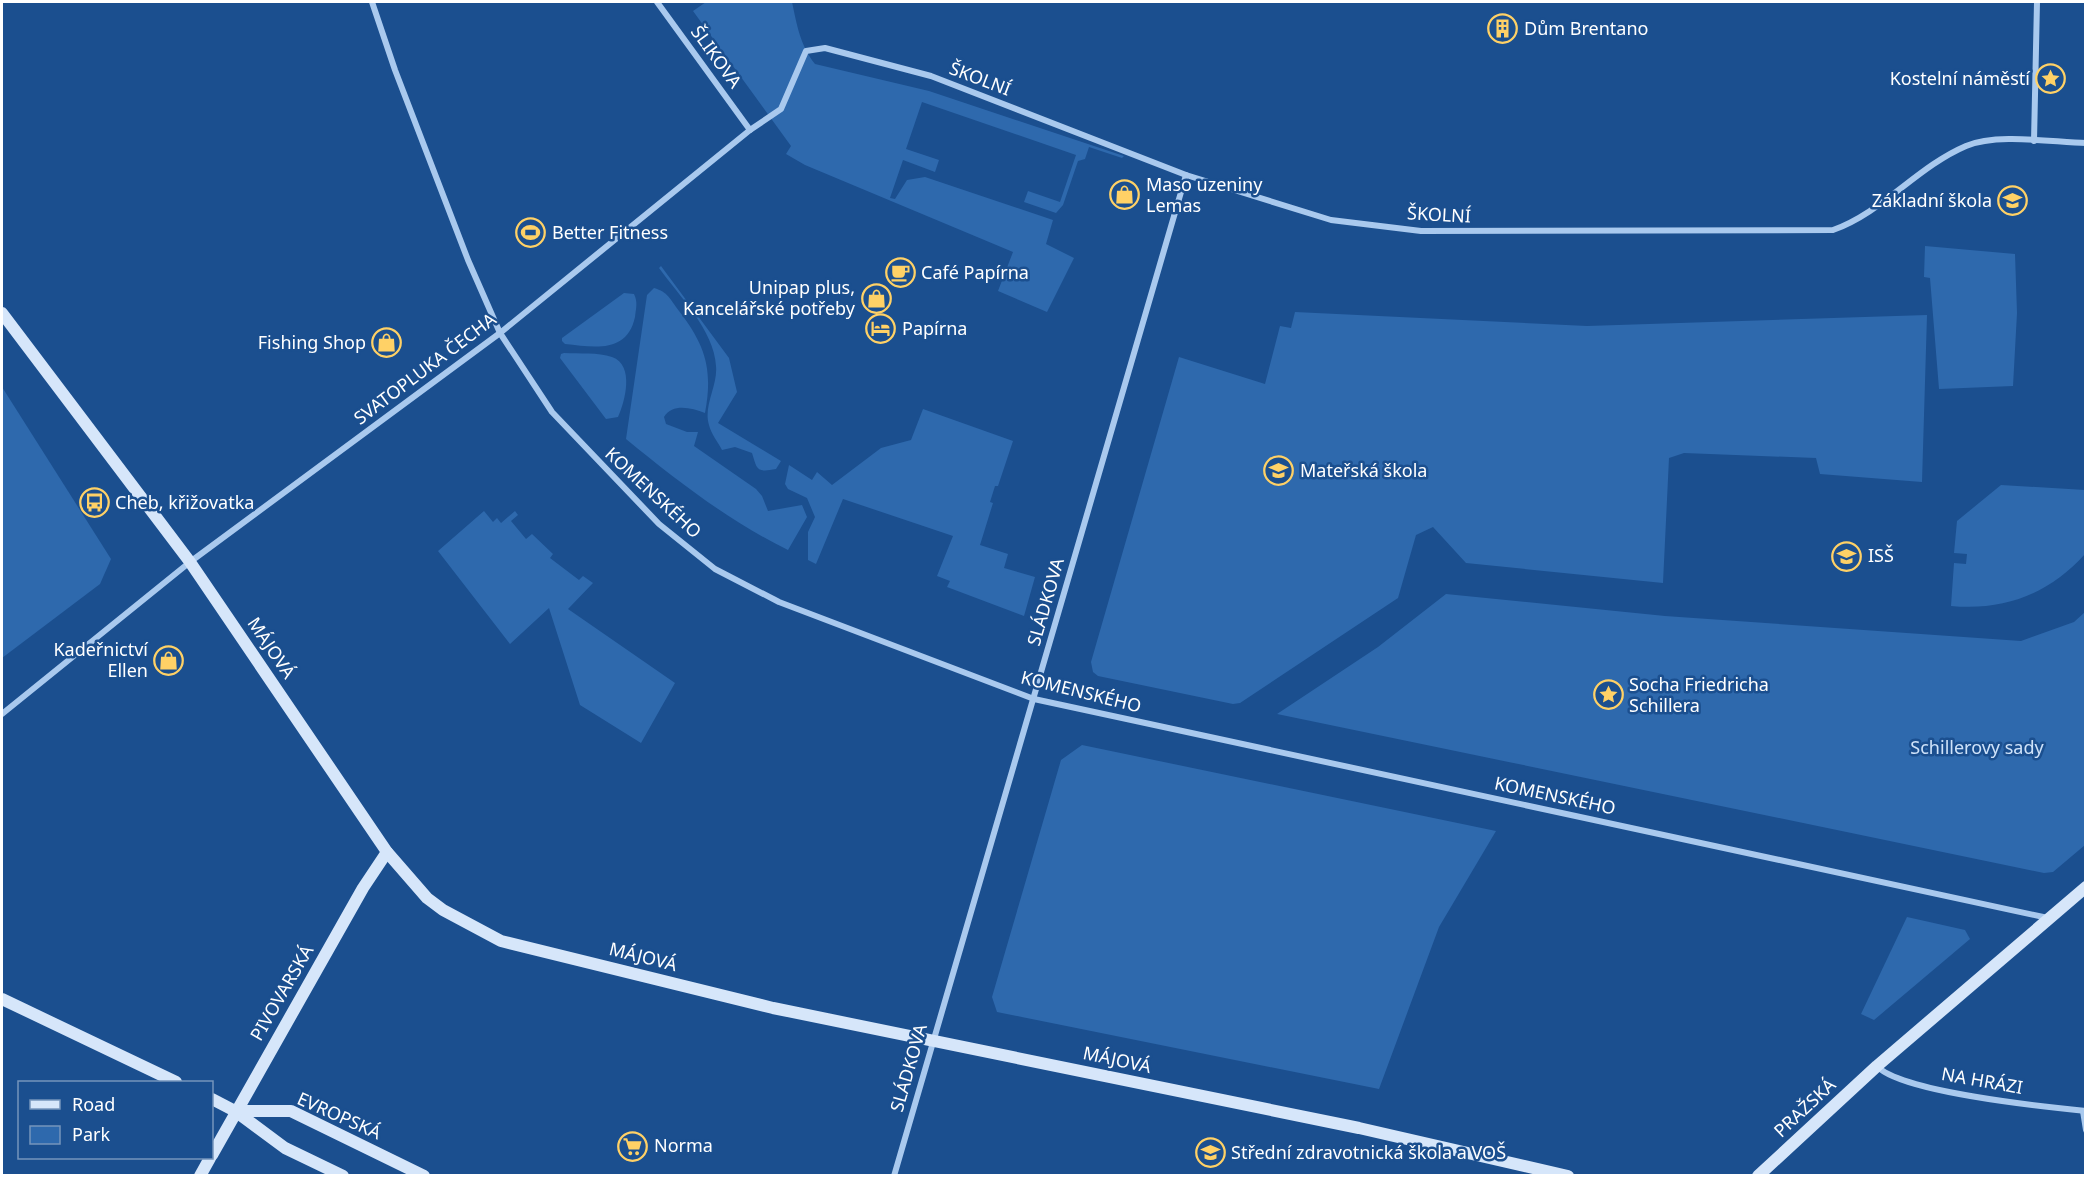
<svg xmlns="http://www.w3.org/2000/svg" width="2087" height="1177" viewBox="0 0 2087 1177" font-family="'Noto Sans',sans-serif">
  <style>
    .green { fill: #2e69ad }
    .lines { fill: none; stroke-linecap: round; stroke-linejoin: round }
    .street { stroke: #a9c9ee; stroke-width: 6 }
    .secondary { stroke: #d6e6fa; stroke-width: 12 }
    .labels { text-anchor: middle; stroke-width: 5; stroke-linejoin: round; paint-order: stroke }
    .poi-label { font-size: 18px; fill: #fff; stroke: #1b4f8f; text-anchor: start }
    .street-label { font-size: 18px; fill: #fff; stroke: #1b4f8f }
    .park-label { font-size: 18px; fill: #cfe3fa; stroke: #1b4f8f }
  </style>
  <rect width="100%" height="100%" fill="#1b4f8f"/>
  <g class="green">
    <path d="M 706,2 L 792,2 C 797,25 800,45 815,64 L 929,91 L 1124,156 L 1122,158 L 1089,147 L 1085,159 L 1078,161 L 1063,205 L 1056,213 L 1024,202 L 1028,191 L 1060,202 L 1076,155 L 922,102 L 906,149 L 939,160 L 935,172 L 903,160 L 890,198 L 895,199 L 907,180 L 925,177 L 1053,220 L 1046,244 L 1074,258 L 1047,312 L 998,291 L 1013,252 L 805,165 L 786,154 L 791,146 L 693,11 Z"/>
    <polygon points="1925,246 2015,254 2017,313 2013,386 1939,389 1930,278 1924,277"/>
    <path d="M 661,266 L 729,358 L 737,392 L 718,423 L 781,461 L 776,469 C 756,473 757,469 752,453 L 735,447 L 722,450 C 718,442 711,434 709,425 C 703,406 718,385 716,366 C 714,330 679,296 659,268 Z"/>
    <path d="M 654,288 C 668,292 670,299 679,311 C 706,346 713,370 705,413 C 691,408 673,403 664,417 L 666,424 L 687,432 L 698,432 L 694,446 L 756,489 L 762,496 L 768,511 L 802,505 L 807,517 L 788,550 C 729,521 676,480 626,439 L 647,295 Z"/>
    <path d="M 624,293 L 634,294 C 638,302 636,308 635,317 C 627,354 594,347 565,344 L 562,341 L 562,338 Z"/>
    <polygon points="1295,312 1587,326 1927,315 1922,482 1820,474 1816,458 1684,453 1669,458 1663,583 1466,563 1433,527 1416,535 1398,598 1240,703 1233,704 1098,676 1093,672 1091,662 1179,357 1265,384 1280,326 1291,328"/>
    <path d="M 564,353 C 579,354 598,352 612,357 C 635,365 625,402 618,417 L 606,419 L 560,358 L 561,354 Z"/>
    <polygon points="2,387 111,559 100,584 2,658"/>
    <polygon points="923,409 1013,441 998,486 995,486 990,502 993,503 980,545 1008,554 1004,568 1035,577 1024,616 947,587 950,581 937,576 953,536 843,499 816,564 808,560 808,532 815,517 807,498 788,489 785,484 789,465 812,480 817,472 832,485 881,448 911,440"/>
    <path d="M 2001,485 L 2085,490 L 2085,554 C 2049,594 2004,611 1951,606 L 1954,563 L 1966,564 L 1967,554 L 1954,553 L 1957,521 Z"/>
    <polygon points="484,511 493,522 497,518 501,523 515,511 518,515 511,521 526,539 532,534 553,554 550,558 579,580 583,576 593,583 568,609 675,683 641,743 580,705 549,608 510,644 438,551"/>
    <polygon points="1446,594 1665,616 2021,641 2074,622 2085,612 2085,845 2053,872 2044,873 1277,714 1378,647"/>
    <polygon points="1082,745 1496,831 1439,927 1379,1089 997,1012 992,997 1061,760"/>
    <polygon points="1907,917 1965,930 1970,939 1874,1020 1861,1014"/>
  </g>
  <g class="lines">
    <g class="street">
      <polyline points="372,2 395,70 468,260 500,333 552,412 659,524 715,569 779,602 1034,699 2048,918"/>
      <polyline points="657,2 750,130"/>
      <polyline points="2034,141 2037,2"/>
      <path d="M 2,714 L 190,562 L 500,333 L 750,130 L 781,109 L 806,51 L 825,48 L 931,76 L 1186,175 L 1331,220 L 1421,231 L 1833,230 C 1883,212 1917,167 1966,146 C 1997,133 2051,142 2086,143"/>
      <path d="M 1877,1066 C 1900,1092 2046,1107 2086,1111"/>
      <polyline points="2083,1111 2086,1130"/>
      <polyline points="894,1176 1186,175"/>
    </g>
    <g class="secondary">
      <polyline points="2,313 190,562 387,852 427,898 443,910 501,941 773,1008 1359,1128 1568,1176"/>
      <polyline points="2,999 176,1082"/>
      <polyline points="212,1099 235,1111 285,1148 343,1176"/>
      <polyline points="235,1111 291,1111 424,1176"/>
      <polyline points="212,1155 363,888 387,852"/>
      <polyline points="200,1176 210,1158"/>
      <polyline points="1758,1176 1877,1066 2086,887"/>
    </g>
  </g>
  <defs>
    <symbol id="building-ring" viewBox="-11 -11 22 22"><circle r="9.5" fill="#1b4f8f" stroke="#ffd166" stroke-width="1.5"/><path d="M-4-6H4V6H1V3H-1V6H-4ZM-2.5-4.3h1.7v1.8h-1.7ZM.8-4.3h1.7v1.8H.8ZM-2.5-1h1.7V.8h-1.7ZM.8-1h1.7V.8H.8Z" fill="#ffd166"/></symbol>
    <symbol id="sight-ring" viewBox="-11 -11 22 22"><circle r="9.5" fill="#1b4f8f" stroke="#ffd166" stroke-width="1.5"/><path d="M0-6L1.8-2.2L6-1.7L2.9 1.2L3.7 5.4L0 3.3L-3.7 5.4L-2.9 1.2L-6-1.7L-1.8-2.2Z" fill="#ffd166"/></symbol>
    <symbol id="shop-ring" viewBox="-11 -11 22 22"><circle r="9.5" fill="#1b4f8f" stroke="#ffd166" stroke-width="1.5"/><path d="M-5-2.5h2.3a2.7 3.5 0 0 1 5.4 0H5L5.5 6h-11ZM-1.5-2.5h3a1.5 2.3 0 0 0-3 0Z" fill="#ffd166"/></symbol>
    <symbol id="school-ring" viewBox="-11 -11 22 22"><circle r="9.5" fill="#1b4f8f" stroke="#ffd166" stroke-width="1.5"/><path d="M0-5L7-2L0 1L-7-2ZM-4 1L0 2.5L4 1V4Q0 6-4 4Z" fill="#ffd166"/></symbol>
    <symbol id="stadium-ring" viewBox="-11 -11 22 22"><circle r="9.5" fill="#1b4f8f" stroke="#ffd166" stroke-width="1.5"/><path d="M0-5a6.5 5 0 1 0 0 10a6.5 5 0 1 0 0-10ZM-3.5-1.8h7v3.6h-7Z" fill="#ffd166"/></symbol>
    <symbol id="cafe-ring" viewBox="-11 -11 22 22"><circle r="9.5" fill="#1b4f8f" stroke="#ffd166" stroke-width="1.5"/><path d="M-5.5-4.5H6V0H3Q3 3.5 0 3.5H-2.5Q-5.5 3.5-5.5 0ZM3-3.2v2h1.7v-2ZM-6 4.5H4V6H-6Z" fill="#ffd166"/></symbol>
    <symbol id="hotel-ring" viewBox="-11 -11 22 22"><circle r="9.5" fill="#1b4f8f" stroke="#ffd166" stroke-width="1.5"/><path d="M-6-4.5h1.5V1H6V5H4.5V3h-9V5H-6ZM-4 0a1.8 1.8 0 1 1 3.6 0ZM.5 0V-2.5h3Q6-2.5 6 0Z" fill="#ffd166"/></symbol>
    <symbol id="bus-ring" viewBox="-11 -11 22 22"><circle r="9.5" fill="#1b4f8f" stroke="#ffd166" stroke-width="1.5"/><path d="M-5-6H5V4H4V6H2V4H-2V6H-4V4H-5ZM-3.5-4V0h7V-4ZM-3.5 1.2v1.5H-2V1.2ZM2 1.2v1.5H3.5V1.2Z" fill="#ffd166"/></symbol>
    <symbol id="supermarket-ring" viewBox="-11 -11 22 22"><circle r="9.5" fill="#1b4f8f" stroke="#ffd166" stroke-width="1.5"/><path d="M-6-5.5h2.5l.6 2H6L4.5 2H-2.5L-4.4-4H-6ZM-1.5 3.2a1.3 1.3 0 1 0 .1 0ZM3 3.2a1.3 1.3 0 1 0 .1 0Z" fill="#ffd166"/></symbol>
  </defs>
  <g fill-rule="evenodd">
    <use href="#building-ring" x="1486" y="12" width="33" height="33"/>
    <use href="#sight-ring" x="2034" y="62" width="33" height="33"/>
    <use href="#shop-ring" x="1108" y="178" width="33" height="33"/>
    <use href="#school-ring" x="1996" y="184" width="33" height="33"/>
    <use href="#stadium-ring" x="514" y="216" width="33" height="33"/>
    <use href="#cafe-ring" x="884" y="256" width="33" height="33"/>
    <use href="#shop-ring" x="860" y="282" width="33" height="33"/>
    <use href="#hotel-ring" x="864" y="312" width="33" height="33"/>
    <use href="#shop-ring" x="370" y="326" width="33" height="33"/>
    <use href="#school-ring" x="1262" y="454" width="33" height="33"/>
    <use href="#bus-ring" x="78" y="486" width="33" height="33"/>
    <use href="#school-ring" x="1830" y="540" width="33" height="33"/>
    <use href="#shop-ring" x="152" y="644" width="33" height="33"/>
    <use href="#sight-ring" x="1592" y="678" width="33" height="33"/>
    <use href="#supermarket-ring" x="616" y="1130" width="33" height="33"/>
    <use href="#school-ring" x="1194" y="1136" width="33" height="33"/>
  </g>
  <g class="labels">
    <g class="poi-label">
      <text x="1524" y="35">Dům Brentano</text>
      <text x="2030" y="85" text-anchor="end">Kostelní náměstí</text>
      <text x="1146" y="191">Maso uzeniny<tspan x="1146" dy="21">Lemas</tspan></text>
      <text x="1992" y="207" text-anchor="end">Základní škola</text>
      <text x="552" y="239">Better Fitness</text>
      <text x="921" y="279">Café Papírna</text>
      <text x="855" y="294" text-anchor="end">Unipap plus,<tspan x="855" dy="21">Kancelářské potřeby</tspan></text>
      <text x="902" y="335">Papírna</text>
      <text x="366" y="349" text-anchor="end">Fishing Shop</text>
      <text x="1300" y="477">Mateřská škola</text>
      <text x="115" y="509">Cheb, křižovatka</text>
      <text x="1868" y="562">ISŠ</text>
      <text x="148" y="656" text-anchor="end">Kadeřnictví<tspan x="148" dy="21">Ellen</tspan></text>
      <text x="1629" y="691">Socha Friedricha<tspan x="1629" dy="21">Schillera</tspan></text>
      <text x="654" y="1152">Norma</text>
      <text x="1231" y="1159">Střední zdravotnická škola a VOŠ</text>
    </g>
    <g class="street-label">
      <text transform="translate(716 57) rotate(54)" y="6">ŠLIKOVA</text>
      <text transform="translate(980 79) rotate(21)" y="6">ŠKOLNÍ</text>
      <text transform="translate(1439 215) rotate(3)" y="6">ŠKOLNÍ</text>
      <text transform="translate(425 369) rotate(-37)" y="6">SVATOPLUKA ČECHA</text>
      <text transform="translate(653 493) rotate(43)" y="6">KOMENSKÉHO</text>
      <text transform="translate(1046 602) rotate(-74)" y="6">SLÁDKOVA</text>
      <text transform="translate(271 648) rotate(56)" y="6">MÁJOVÁ</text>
      <text transform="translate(1081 692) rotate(14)" y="6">KOMENSKÉHO</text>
      <text transform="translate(1555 796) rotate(12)" y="6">KOMENSKÉHO</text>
      <text transform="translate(643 957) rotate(14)" y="6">MÁJOVÁ</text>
      <text transform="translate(282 993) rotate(-60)" y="6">PIVOVARSKÁ</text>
      <text transform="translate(1117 1060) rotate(12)" y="6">MÁJOVÁ</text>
      <text transform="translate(909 1068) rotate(-74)" y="6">SLÁDKOVA</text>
      <text transform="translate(1982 1081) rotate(10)" y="6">NA HRÁZI</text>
      <text transform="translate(1805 1108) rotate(-43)" y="6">PRAŽSKÁ</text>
      <text transform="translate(339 1116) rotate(24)" y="6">EVROPSKÁ</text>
    </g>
    <g class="park-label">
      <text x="1977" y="754">Schillerovy sady</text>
    </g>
  </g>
  <rect width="2087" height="1177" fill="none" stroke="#ffffff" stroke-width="6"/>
  <rect x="18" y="1081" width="195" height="78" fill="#1b4f8f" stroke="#7695bc" stroke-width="1.5"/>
  <rect x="30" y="1100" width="30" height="9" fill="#d6e6fa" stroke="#7695bc" stroke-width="1.5"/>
  <text x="72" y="1111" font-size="18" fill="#ffffff">Road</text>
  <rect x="30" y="1126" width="30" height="18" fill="#2e69ad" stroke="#7695bc" stroke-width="1.5"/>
  <text x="72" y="1141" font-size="18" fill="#ffffff">Park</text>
</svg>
